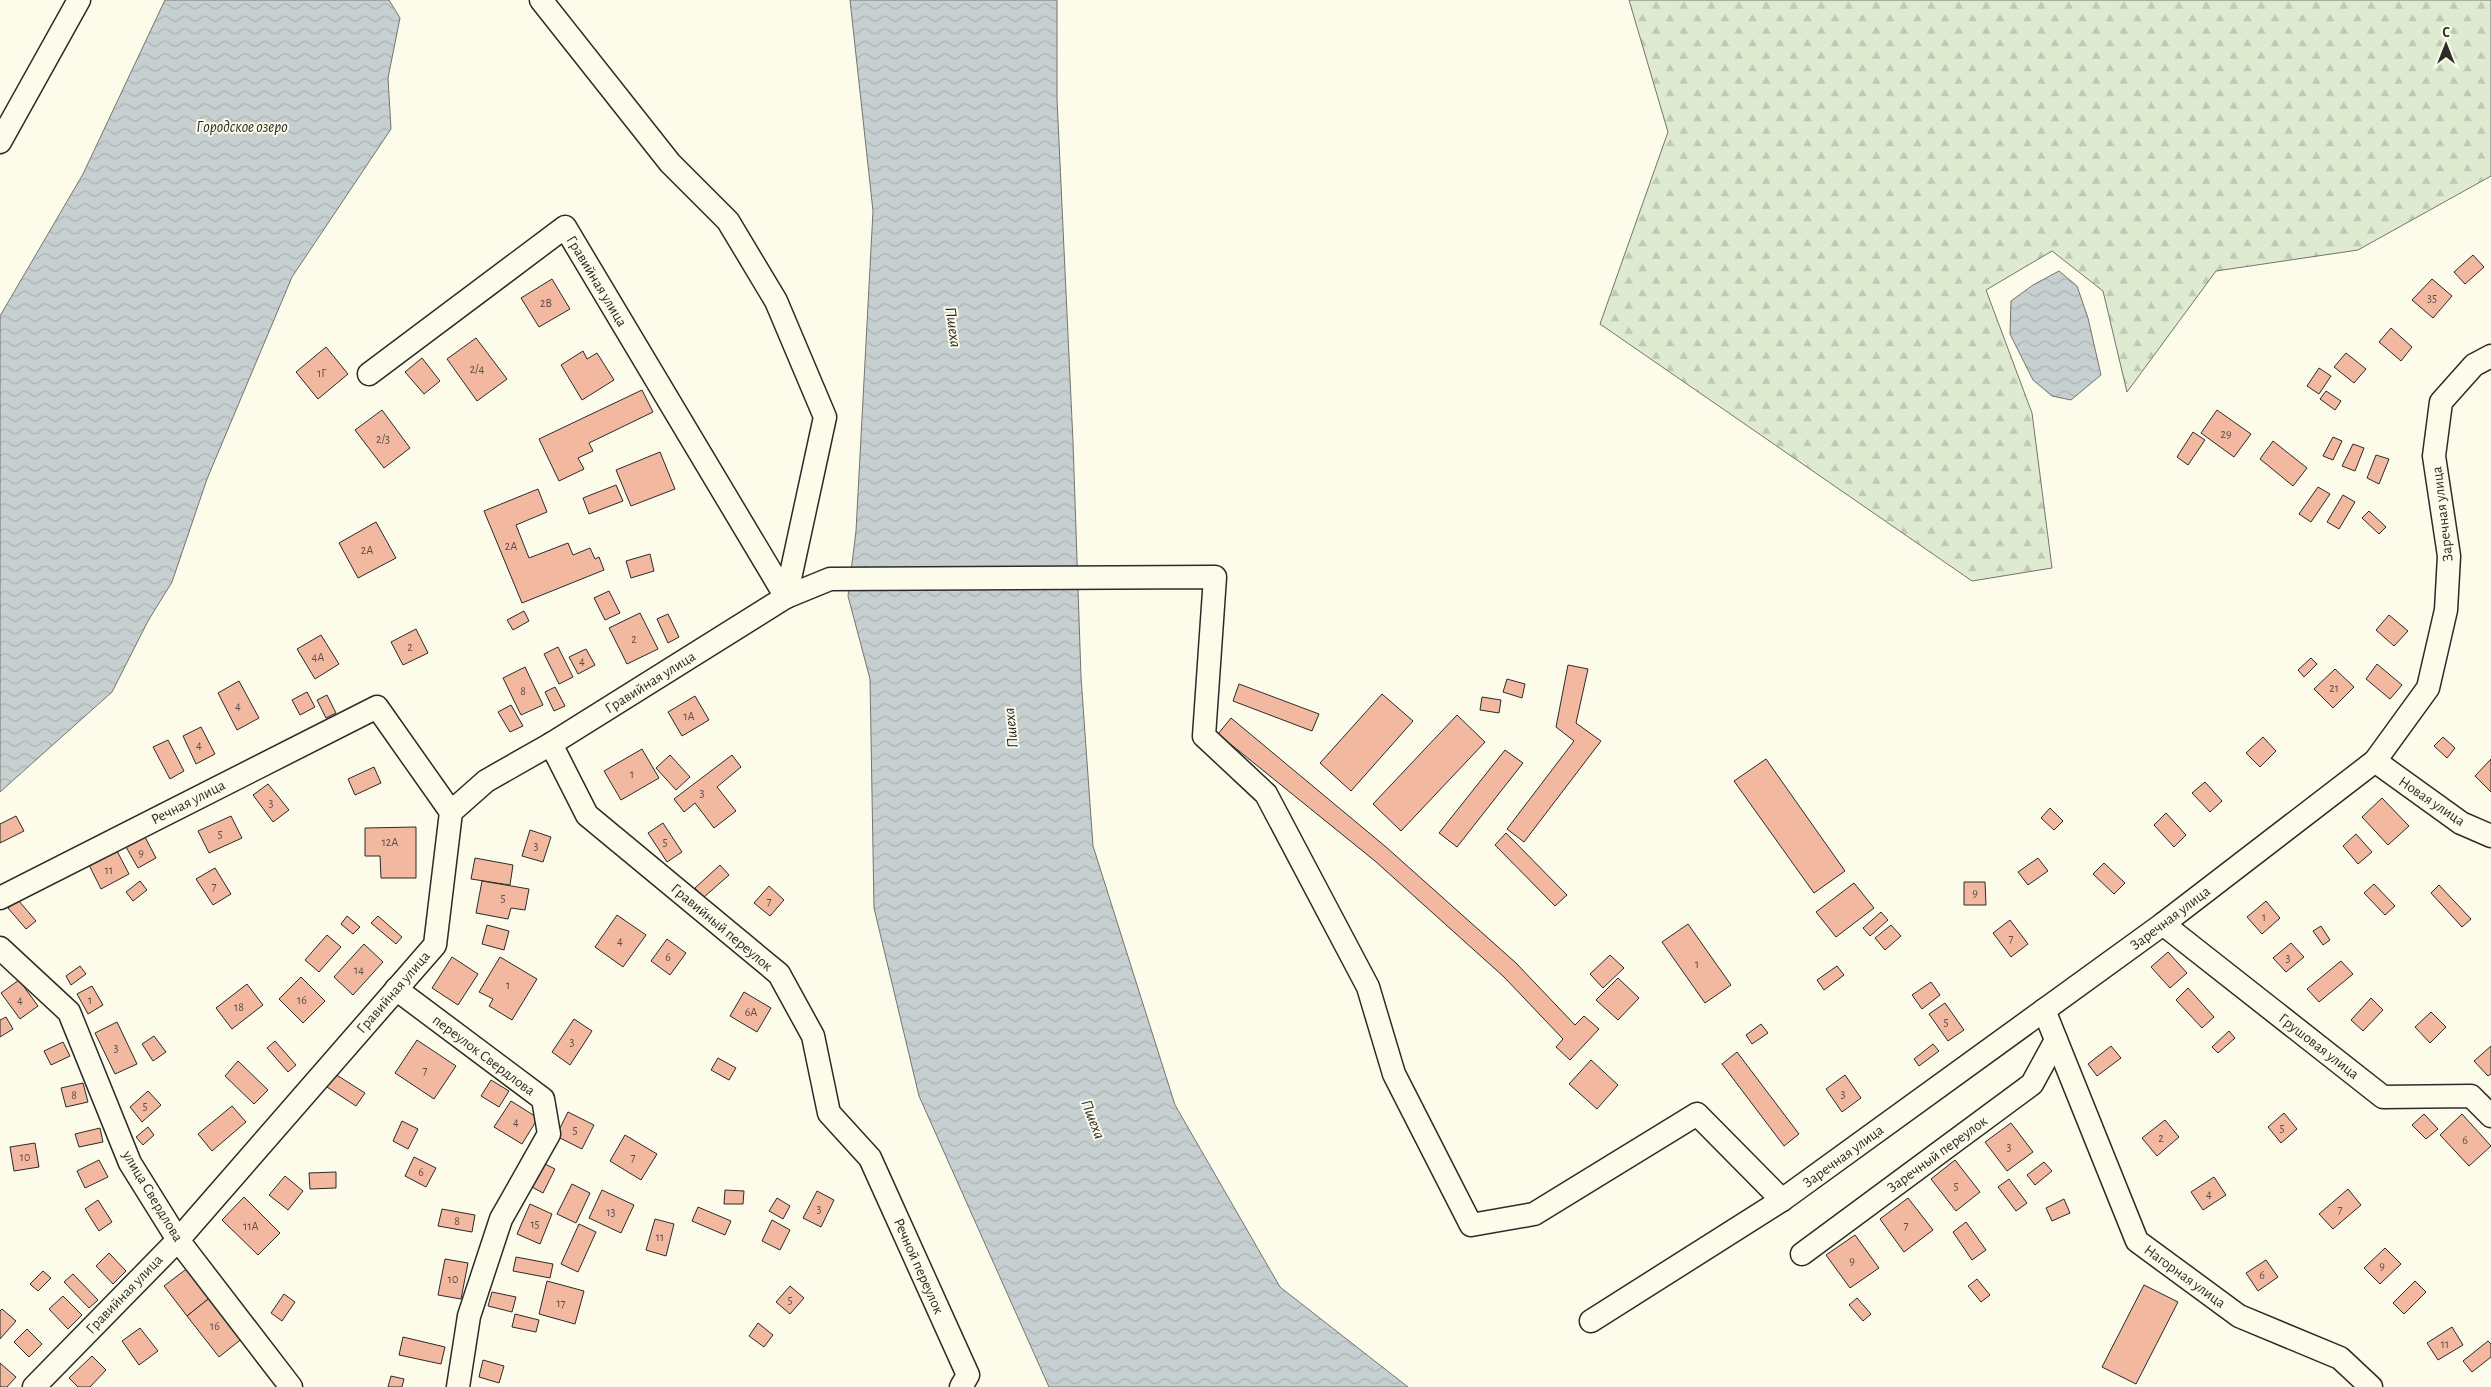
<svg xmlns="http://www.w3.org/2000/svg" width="2491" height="1387" viewBox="0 0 2491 1387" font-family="'Alegreya Sans',sans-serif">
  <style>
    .forest { fill: url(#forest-firs); stroke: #74746e }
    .water { fill: url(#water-waves); stroke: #74746e }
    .building { fill: #f2b8a0; stroke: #2b2b2b }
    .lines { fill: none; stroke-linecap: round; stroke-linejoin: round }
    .minor-casing { stroke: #2b2b2b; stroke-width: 25 }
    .minor { stroke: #fdfbea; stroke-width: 22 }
    .labels { text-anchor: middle; stroke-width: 4; stroke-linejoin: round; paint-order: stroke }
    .number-label { font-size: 12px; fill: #5d4e48 }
    .street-label { font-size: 15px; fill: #2b2b2b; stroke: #fdfbea }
    .water-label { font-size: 16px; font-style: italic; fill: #2b2b2b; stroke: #fdfbea }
  </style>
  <defs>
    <pattern id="forest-firs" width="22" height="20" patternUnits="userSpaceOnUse" patternTransform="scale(1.25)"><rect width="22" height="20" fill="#deebd1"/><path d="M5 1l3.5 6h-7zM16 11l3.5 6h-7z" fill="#bfcab4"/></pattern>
    <pattern id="water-waves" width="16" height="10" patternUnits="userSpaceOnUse" patternTransform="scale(1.25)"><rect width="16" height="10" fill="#c7d0d0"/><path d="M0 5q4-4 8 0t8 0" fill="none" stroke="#abb3b3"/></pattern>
  </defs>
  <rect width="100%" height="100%" fill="#fdfbea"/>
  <polygon class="forest" points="1629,0 2491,0 2491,176 2358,250 2216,271 2127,392 2103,291 2052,251 1986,290 2032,413 2052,568 1972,581 1600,324 1668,132"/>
  <g class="water">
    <polygon points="165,0 389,0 400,18 388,78 391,129 292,277 207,479 172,582 148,621 112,692 0,792 0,316 83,174"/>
    <polygon points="850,0 1057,0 1057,99 1073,442 1081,677 1093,846 1175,1105 1280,1287 1408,1387 1049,1387 919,1096 874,908 870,679 848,596 856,531 873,211"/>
    <polygon points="2059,271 2077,286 2088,318 2101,375 2071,400 2052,396 2033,380 2010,334 2011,301 2033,285"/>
  </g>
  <g class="building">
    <polygon points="2473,255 2484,267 2465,284 2454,272"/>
    <polygon points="552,279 570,309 539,327 521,298"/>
    <polygon points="2432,279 2452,296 2433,318 2412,300"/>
    <polygon points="2391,328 2412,347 2401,361 2379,342"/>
    <polygon points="476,338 507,379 477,401 447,359"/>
    <polygon points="326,347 348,374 318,399 296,372"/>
    <polygon points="583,351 587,359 597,353 614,380 582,400 561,365"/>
    <polygon points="2346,353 2366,369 2354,383 2334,367"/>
    <polygon points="422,358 440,381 424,394 405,372"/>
    <polygon points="2319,368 2331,376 2319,394 2307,386"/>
    <polygon points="642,390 653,412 589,443 593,451 578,458 584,469 559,481 539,439"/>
    <polygon points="2326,391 2341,401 2335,410 2320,399"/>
    <polygon points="382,410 410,448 384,468 355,430"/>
    <polygon points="2217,410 2251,434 2234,457 2201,433"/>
    <polygon points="2193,432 2205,440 2188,465 2177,457"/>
    <polygon points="2333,437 2342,441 2333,460 2323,456"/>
    <polygon points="2273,441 2307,468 2293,486 2260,459"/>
    <polygon points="2353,444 2364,448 2355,471 2342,466"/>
    <polygon points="660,452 675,489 631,506 616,470"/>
    <polygon points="2376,455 2389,459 2379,484 2367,478"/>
    <polygon points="616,485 623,501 589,514 583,498"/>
    <polygon points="2318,487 2330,494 2311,522 2299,514"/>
    <polygon points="538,489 547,512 516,525 529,558 568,543 573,555 590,548 595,559 599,557 604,570 522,603 484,511"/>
    <polygon points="2343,495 2355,502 2339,529 2327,522"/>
    <polygon points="2369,511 2386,527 2379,534 2362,518"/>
    <polygon points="376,522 396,558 358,578 339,543"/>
    <polygon points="650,554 654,571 631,578 626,561"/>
    <polygon points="609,591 620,613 605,620 594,598"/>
    <polygon points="524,611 529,621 513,630 507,620"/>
    <polygon points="640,613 658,649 627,664 609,628"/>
    <polygon points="668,614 679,637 668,643 657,619"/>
    <polygon points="2389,615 2408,631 2394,646 2376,630"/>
    <polygon points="416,629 428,653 403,665 391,642"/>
    <polygon points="321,635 339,664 315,679 297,649"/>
    <polygon points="558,647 573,677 559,684 544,654"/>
    <polygon points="586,649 595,665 578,674 569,657"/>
    <polygon points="2311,658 2317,664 2304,677 2298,670"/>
    <polygon points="2377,664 2402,685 2390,699 2366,679"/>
    <polygon points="1568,665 1588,669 1576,723 1601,741 1524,842 1507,829 1574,741 1556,727"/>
    <polygon points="525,667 543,705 521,715 503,678"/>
    <polygon points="2335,669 2354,687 2333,708 2314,689"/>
    <polygon points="1507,679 1525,684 1522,698 1503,692"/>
    <polygon points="239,681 259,718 237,730 218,693"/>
    <polygon points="1239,684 1319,714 1312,731 1233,701"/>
    <polygon points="555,687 565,706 554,711 545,692"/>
    <polygon points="307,692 315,707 300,715 292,700"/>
    <polygon points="1382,694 1413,721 1351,791 1320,763"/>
    <polygon points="327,695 336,713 326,718 317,700"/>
    <polygon points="695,696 709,720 682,736 668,712"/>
    <polygon points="1482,697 1501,700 1499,713 1480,710"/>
    <polygon points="511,705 523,726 510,732 498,712"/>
    <polygon points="1457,715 1485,742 1401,831 1373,804"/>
    <polygon points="1231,718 1386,847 1516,963 1575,1025 1584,1016 1599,1029 1570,1060 1556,1047 1563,1039 1504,977 1375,861 1218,734"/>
    <polygon points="201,727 215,754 196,764 183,736"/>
    <polygon points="2263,737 2276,751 2260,767 2246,753"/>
    <polygon points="2443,737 2455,748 2447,758 2434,746"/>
    <polygon points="168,740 184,771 170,779 153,747"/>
    <polygon points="642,749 659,778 621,800 604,771"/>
    <polygon points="1505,750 1523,763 1457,847 1439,833"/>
    <polygon points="670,755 690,777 676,790 656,768"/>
    <polygon points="732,755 741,767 717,787 736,811 714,828 695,803 684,812 674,799"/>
    <polygon points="1766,759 1845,871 1814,893 1734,781"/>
    <polygon points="2491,759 2491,792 2475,776"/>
    <polygon points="374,767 381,783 355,795 348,779"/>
    <polygon points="2205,782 2222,801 2210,812 2192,793"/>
    <polygon points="268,784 289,810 273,822 253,795"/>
    <polygon points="2382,798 2409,826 2388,845 2362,817"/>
    <polygon points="2050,808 2063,821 2054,830 2041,818"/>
    <polygon points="2166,813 2186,835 2174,847 2154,825"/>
    <polygon points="16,816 24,831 0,843 0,824"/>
    <polygon points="231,816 242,838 209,853 198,831"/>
    <polygon points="663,823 682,852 667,862 648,833"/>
    <polygon points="416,827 416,878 381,878 380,856 365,856 365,828"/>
    <polygon points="530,830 551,837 543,862 522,856"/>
    <polygon points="1506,833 1567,895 1555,906 1495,845"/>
    <polygon points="2356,834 2372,852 2358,864 2343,846"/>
    <polygon points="145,837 156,858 138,868 126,847"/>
    <polygon points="117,851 129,874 101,889 89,865"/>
    <polygon points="475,858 513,865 510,885 471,879"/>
    <polygon points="2038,858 2048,871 2028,885 2018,872"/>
    <polygon points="2104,863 2125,883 2114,894 2093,874"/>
    <polygon points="720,865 729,875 703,898 695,888"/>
    <polygon points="215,868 231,894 213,905 196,879"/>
    <polygon points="140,881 147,890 133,901 126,892"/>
    <polygon points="482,881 529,889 525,910 511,908 508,919 476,913"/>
    <polygon points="1964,882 1985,882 1986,905 1964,905"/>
    <polygon points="1854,883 1874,908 1836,937 1816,912"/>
    <polygon points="2374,884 2395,906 2385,915 2364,893"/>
    <polygon points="2439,885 2471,919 2462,927 2431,893"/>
    <polygon points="769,886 784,900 770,916 754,903"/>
    <polygon points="18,900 36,921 26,929 8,908"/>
    <polygon points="2266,901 2280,918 2262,934 2247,917"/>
    <polygon points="1881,912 1888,920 1870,936 1863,928"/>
    <polygon points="617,915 646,935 623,967 595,947"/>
    <polygon points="347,916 360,927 353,934 341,924"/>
    <polygon points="378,916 402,937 396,944 371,923"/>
    <polygon points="2010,920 2028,944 2011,957 1993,933"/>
    <polygon points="1688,924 1731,985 1705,1003 1662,942"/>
    <polygon points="487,925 509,931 504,950 482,944"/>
    <polygon points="1891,925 1901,936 1885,950 1875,938"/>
    <polygon points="2321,926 2330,940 2323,945 2313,931"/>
    <polygon points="327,935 341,947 319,972 305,960"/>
    <polygon points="667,939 686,953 670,975 651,961"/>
    <polygon points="2291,943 2304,957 2286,972 2273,958"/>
    <polygon points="364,944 383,962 353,995 334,977"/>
    <polygon points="2168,952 2187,973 2170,988 2151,967"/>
    <polygon points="1610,955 1624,968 1603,988 1590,974"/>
    <polygon points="452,957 478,974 458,1005 432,988"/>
    <polygon points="500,957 537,979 512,1020 489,1006 493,999 479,992"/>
    <polygon points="2341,961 2353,974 2319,1002 2307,989"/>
    <polygon points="80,966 86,974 71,985 66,976"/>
    <polygon points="1837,966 1844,975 1824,990 1817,980"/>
    <polygon points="301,977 325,1001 303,1023 279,999"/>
    <polygon points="1618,978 1639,998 1618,1020 1596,1000"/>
    <polygon points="19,980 38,1006 20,1019 1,993"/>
    <polygon points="1931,982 1940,995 1922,1009 1912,995"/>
    <polygon points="247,984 263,1005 232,1029 216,1008"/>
    <polygon points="92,986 103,1005 88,1014 77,994"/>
    <polygon points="2188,988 2214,1017 2202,1028 2176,1000"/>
    <polygon points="744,992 771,1008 757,1032 730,1016"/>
    <polygon points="2371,998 2383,1010 2363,1031 2351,1020"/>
    <polygon points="1945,1003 1964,1030 1948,1041 1929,1014"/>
    <polygon points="2431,1012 2446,1027 2430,1043 2415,1027"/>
    <polygon points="6,1017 13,1029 0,1037 0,1020"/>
    <polygon points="574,1019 592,1031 570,1065 552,1052"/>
    <polygon points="117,1022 137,1064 115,1074 95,1033"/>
    <polygon points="1761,1024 1768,1033 1752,1044 1746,1035"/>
    <polygon points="2229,1031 2235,1038 2218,1053 2212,1047"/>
    <polygon points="154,1036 166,1052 153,1061 142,1044"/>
    <polygon points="417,1040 456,1066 434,1099 395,1073"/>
    <polygon points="275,1041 296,1065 288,1072 267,1048"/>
    <polygon points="63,1042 70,1056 51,1065 44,1051"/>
    <polygon points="1933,1044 1939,1051 1919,1066 1914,1059"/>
    <polygon points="2111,1046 2121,1058 2097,1076 2088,1064"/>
    <polygon points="2491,1046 2491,1074 2488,1076 2474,1061"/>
    <polygon points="1737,1052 1799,1134 1784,1146 1722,1064"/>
    <polygon points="718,1058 736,1068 729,1080 711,1070"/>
    <polygon points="1591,1060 1618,1085 1597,1109 1569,1084"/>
    <polygon points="238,1061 268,1090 254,1104 225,1076"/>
    <polygon points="335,1074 365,1093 356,1106 327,1087"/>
    <polygon points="1845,1075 1861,1098 1842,1112 1826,1089"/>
    <polygon points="491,1080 509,1091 499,1107 481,1096"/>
    <polygon points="83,1083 88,1102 66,1107 61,1088"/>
    <polygon points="148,1091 161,1105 142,1122 130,1107"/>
    <polygon points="511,1101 538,1118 522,1144 494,1127"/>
    <polygon points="232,1106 246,1122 212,1151 198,1134"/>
    <polygon points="568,1112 594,1125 582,1149 556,1136"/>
    <polygon points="2284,1113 2297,1129 2281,1143 2268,1127"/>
    <polygon points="2424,1114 2438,1129 2426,1139 2412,1125"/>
    <polygon points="2462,1114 2491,1146 2469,1166 2440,1135"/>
    <polygon points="2165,1120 2179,1137 2157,1156 2142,1138"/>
    <polygon points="402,1121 418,1129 408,1149 393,1141"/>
    <polygon points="2011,1123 2033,1152 2007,1171 1985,1142"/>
    <polygon points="148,1127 154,1135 143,1145 136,1137"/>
    <polygon points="100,1128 103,1142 79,1147 75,1134"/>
    <polygon points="625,1135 657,1154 641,1180 610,1161"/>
    <polygon points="35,1143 39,1167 14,1171 10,1147"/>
    <polygon points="414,1157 436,1168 426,1187 405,1176"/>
    <polygon points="99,1160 108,1177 85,1188 77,1171"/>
    <polygon points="1955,1160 1980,1192 1956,1211 1931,1179"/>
    <polygon points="2044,1162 2052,1171 2035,1185 2027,1175"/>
    <polygon points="543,1163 555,1169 543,1193 532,1187"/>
    <polygon points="336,1172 336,1188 310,1189 309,1173"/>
    <polygon points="285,1176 303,1191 288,1210 269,1195"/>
    <polygon points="2214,1177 2226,1195 2203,1210 2191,1192"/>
    <polygon points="2009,1179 2027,1203 2016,1211 1998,1187"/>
    <polygon points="572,1184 590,1193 576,1223 557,1214"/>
    <polygon points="2348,1189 2361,1205 2333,1229 2319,1214"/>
    <polygon points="602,1190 634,1205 621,1233 589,1218"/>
    <polygon points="725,1190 744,1191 743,1204 724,1204"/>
    <polygon points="817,1191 834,1200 821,1227 803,1218"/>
    <polygon points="244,1197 280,1233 258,1255 222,1220"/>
    <polygon points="777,1198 790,1206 783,1219 769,1211"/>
    <polygon points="1908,1198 1933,1230 1904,1252 1880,1219"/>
    <polygon points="2064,1199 2070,1213 2052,1221 2046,1208"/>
    <polygon points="98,1200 112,1222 99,1231 85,1209"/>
    <polygon points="530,1204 552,1214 540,1244 517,1234"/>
    <polygon points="698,1207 731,1221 725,1235 692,1221"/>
    <polygon points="442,1209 475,1215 472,1232 438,1226"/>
    <polygon points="655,1219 674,1224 666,1256 646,1250"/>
    <polygon points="772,1220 790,1230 780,1250 762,1241"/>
    <polygon points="1966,1222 1986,1250 1972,1260 1953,1232"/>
    <polygon points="579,1224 596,1232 578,1272 561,1264"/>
    <polygon points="1855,1235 1879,1268 1850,1288 1826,1255"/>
    <polygon points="2385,1248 2401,1264 2380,1284 2364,1268"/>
    <polygon points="109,1253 126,1271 113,1284 96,1266"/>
    <polygon points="516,1257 553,1264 550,1278 513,1271"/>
    <polygon points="445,1259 468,1263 461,1299 438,1295"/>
    <polygon points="2266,1260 2278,1277 2258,1291 2246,1273"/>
    <polygon points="189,1267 212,1296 187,1316 164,1286"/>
    <polygon points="43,1271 51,1278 38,1291 30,1284"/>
    <polygon points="73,1274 98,1300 89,1308 64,1282"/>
    <polygon points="1977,1279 1990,1295 1981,1302 1968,1286"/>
    <polygon points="547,1281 584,1291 575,1324 539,1314"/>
    <polygon points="2415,1281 2426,1292 2404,1314 2393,1303"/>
    <polygon points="2144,1285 2178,1302 2136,1384 2102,1367"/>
    <polygon points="790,1286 804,1298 790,1314 776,1302"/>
    <polygon points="492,1292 516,1297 512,1312 488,1306"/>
    <polygon points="284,1294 295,1302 282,1321 271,1313"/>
    <polygon points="63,1296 82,1315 68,1329 49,1309"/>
    <polygon points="212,1296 244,1337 219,1357 187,1316"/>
    <polygon points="1857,1298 1871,1314 1863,1321 1849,1305"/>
    <polygon points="2,1309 16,1321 0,1339 0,1311"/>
    <polygon points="515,1314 539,1320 536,1332 512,1327"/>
    <polygon points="758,1323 773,1335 764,1347 749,1336"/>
    <polygon points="2452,1327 2463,1345 2438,1360 2427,1343"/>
    <polygon points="140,1328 158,1351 139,1365 122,1341"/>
    <polygon points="27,1329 42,1344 29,1357 14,1342"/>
    <polygon points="403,1337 445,1347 441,1364 399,1355"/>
    <polygon points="2488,1341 2491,1344 2491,1357 2472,1372 2463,1361"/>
    <polygon points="92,1356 106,1370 90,1387 78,1387 69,1378"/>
    <polygon points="483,1360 504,1366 499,1383 479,1377"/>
    <polygon points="0,1363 16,1377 7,1387 0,1387"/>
    <polygon points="391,1376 404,1379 402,1387 388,1387"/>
  </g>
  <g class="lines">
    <defs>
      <g id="minor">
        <polyline points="541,0 670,163 728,221 776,301 825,417 786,597"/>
        <polyline points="0,142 79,0"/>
        <polyline points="369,374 565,227 786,597"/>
        <polyline points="551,744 587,815 779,974 813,1036 829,1113 870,1158 968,1375 961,1387"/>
        <polyline points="2375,761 2461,823 2491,836"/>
        <polyline points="0,898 377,707 451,812"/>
        <polyline points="2163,924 2383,1097 2471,1096 2491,1116"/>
        <polyline points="0,948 69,1012 130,1163 178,1240 291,1387"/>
        <polyline points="396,989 543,1099 549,1134 501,1219 469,1316 458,1387"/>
        <polyline points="2044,1010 2137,1241 2239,1316 2340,1358 2371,1387"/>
        <polyline points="1802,1254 2032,1084 2056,1040"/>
        <polyline points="1591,1321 1782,1200 2163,924 2375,761 2428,688 2446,610 2449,556 2434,456 2441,402 2474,365 2491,356"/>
        <polyline points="34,1387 178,1240 435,945 451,812 486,781 551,744 786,597 830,579 1215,577 1204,736 1266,794 1368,987 1394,1074 1471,1225 1534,1214 1697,1114 1782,1200"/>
      </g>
    </defs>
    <use href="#minor" class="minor-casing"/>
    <use href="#minor" class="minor"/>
  </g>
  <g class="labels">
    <g class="number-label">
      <text x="2432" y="302">35</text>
      <text x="546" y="307">2В</text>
      <text x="477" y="373">2/4</text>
      <text x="322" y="377">1Г</text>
      <text x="2226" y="438">29</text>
      <text x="383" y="443">2/3</text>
      <text x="511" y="550">2А</text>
      <text x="367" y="554">2А</text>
      <text x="634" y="643">2</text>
      <text x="410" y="651">2</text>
      <text x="318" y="661">4А</text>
      <text x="582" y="665">4</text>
      <text x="2334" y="692">21</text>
      <text x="523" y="695">8</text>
      <text x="238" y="710">4</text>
      <text x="689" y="720">1А</text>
      <text x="199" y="749">4</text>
      <text x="632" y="778">1</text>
      <text x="702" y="797">3</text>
      <text x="271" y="807">3</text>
      <text x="220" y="838">5</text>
      <text x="390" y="846">12А</text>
      <text x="665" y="846">5</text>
      <text x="536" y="850">3</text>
      <text x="141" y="857">9</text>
      <text x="109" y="874">11</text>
      <text x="214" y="890">7</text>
      <text x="1975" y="897">9</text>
      <text x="503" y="902">5</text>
      <text x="769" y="905">7</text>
      <text x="2264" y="921">1</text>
      <text x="2011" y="942">7</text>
      <text x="620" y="945">4</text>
      <text x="668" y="961">6</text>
      <text x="2288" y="962">3</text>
      <text x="1697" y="968">1</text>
      <text x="359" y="974">14</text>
      <text x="508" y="989">1</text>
      <text x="20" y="1004">4</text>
      <text x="90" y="1004">1</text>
      <text x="302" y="1004">16</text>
      <text x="239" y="1011">18</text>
      <text x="751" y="1016">6А</text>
      <text x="1946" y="1026">5</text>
      <text x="572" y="1046">3</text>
      <text x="116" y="1052">3</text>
      <text x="425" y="1074">7</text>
      <text x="1843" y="1098">3</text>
      <text x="74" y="1099">8</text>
      <text x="145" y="1110">5</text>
      <text x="516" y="1126">4</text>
      <text x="2282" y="1132">5</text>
      <text x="575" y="1134">5</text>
      <text x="2161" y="1142">2</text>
      <text x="2465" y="1144">6</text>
      <text x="2009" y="1151">3</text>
      <text x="25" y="1161">10</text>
      <text x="633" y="1161">7</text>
      <text x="421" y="1176">6</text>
      <text x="1956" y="1190">5</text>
      <text x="2209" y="1198">4</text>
      <text x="819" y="1213">3</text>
      <text x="2340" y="1213">7</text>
      <text x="611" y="1216">13</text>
      <text x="457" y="1225">8</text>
      <text x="535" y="1228">15</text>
      <text x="1906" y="1229">7</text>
      <text x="251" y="1230">11А</text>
      <text x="660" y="1241">11</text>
      <text x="1852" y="1265">9</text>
      <text x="2382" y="1270">9</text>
      <text x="2262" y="1279">6</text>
      <text x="453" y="1283">10</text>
      <text x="790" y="1304">5</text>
      <text x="561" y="1307">17</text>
      <text x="215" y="1330">16</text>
      <text x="2445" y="1348">11</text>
    </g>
    <g class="street-label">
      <text transform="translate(597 281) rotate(59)" y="5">Гравийная улица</text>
      <text transform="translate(2442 514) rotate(-97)" y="5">Заречная улица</text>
      <text transform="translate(650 682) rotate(-32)" y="5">Гравийная улица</text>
      <text transform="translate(2432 801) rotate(34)" y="5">Новая улица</text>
      <text transform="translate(188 802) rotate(-27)" y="5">Речная улица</text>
      <text transform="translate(2170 918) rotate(-37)" y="5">Заречная улица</text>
      <text transform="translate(722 927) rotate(40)" y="5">Гравийный переулок</text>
      <text transform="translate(393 992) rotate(-49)" y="5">Гравийная улица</text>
      <text transform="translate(2319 1046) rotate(38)" y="5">Грушовая улица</text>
      <text transform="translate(484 1055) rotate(37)" y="5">переулок Свердлова</text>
      <text transform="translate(1937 1154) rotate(-36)" y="5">Заречный переулок</text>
      <text transform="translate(1843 1156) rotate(-36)" y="5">Заречная улица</text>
      <text transform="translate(153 1196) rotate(59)" y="5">улица Свердлова</text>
      <text transform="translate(919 1266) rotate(66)" y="5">Речной переулок</text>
      <text transform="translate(2185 1276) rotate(36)" y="5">Нагорная улица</text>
      <text transform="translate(124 1294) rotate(-46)" y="5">Гравийная улица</text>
    </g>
    <g class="water-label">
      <text x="242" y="132">Городское озеро</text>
      <text transform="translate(954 327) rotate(82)" y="6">Пшеха</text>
      <text transform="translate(1010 728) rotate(-96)" y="6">Пшеха</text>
      <text transform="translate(1094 1119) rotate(69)" y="6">Пшеха</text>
    </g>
  </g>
  <g transform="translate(2446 45)" stroke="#fdfbea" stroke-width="4" paint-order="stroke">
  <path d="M0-4L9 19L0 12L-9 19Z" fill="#2b2b2b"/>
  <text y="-8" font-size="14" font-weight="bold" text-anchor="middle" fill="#2b2b2b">С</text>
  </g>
</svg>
